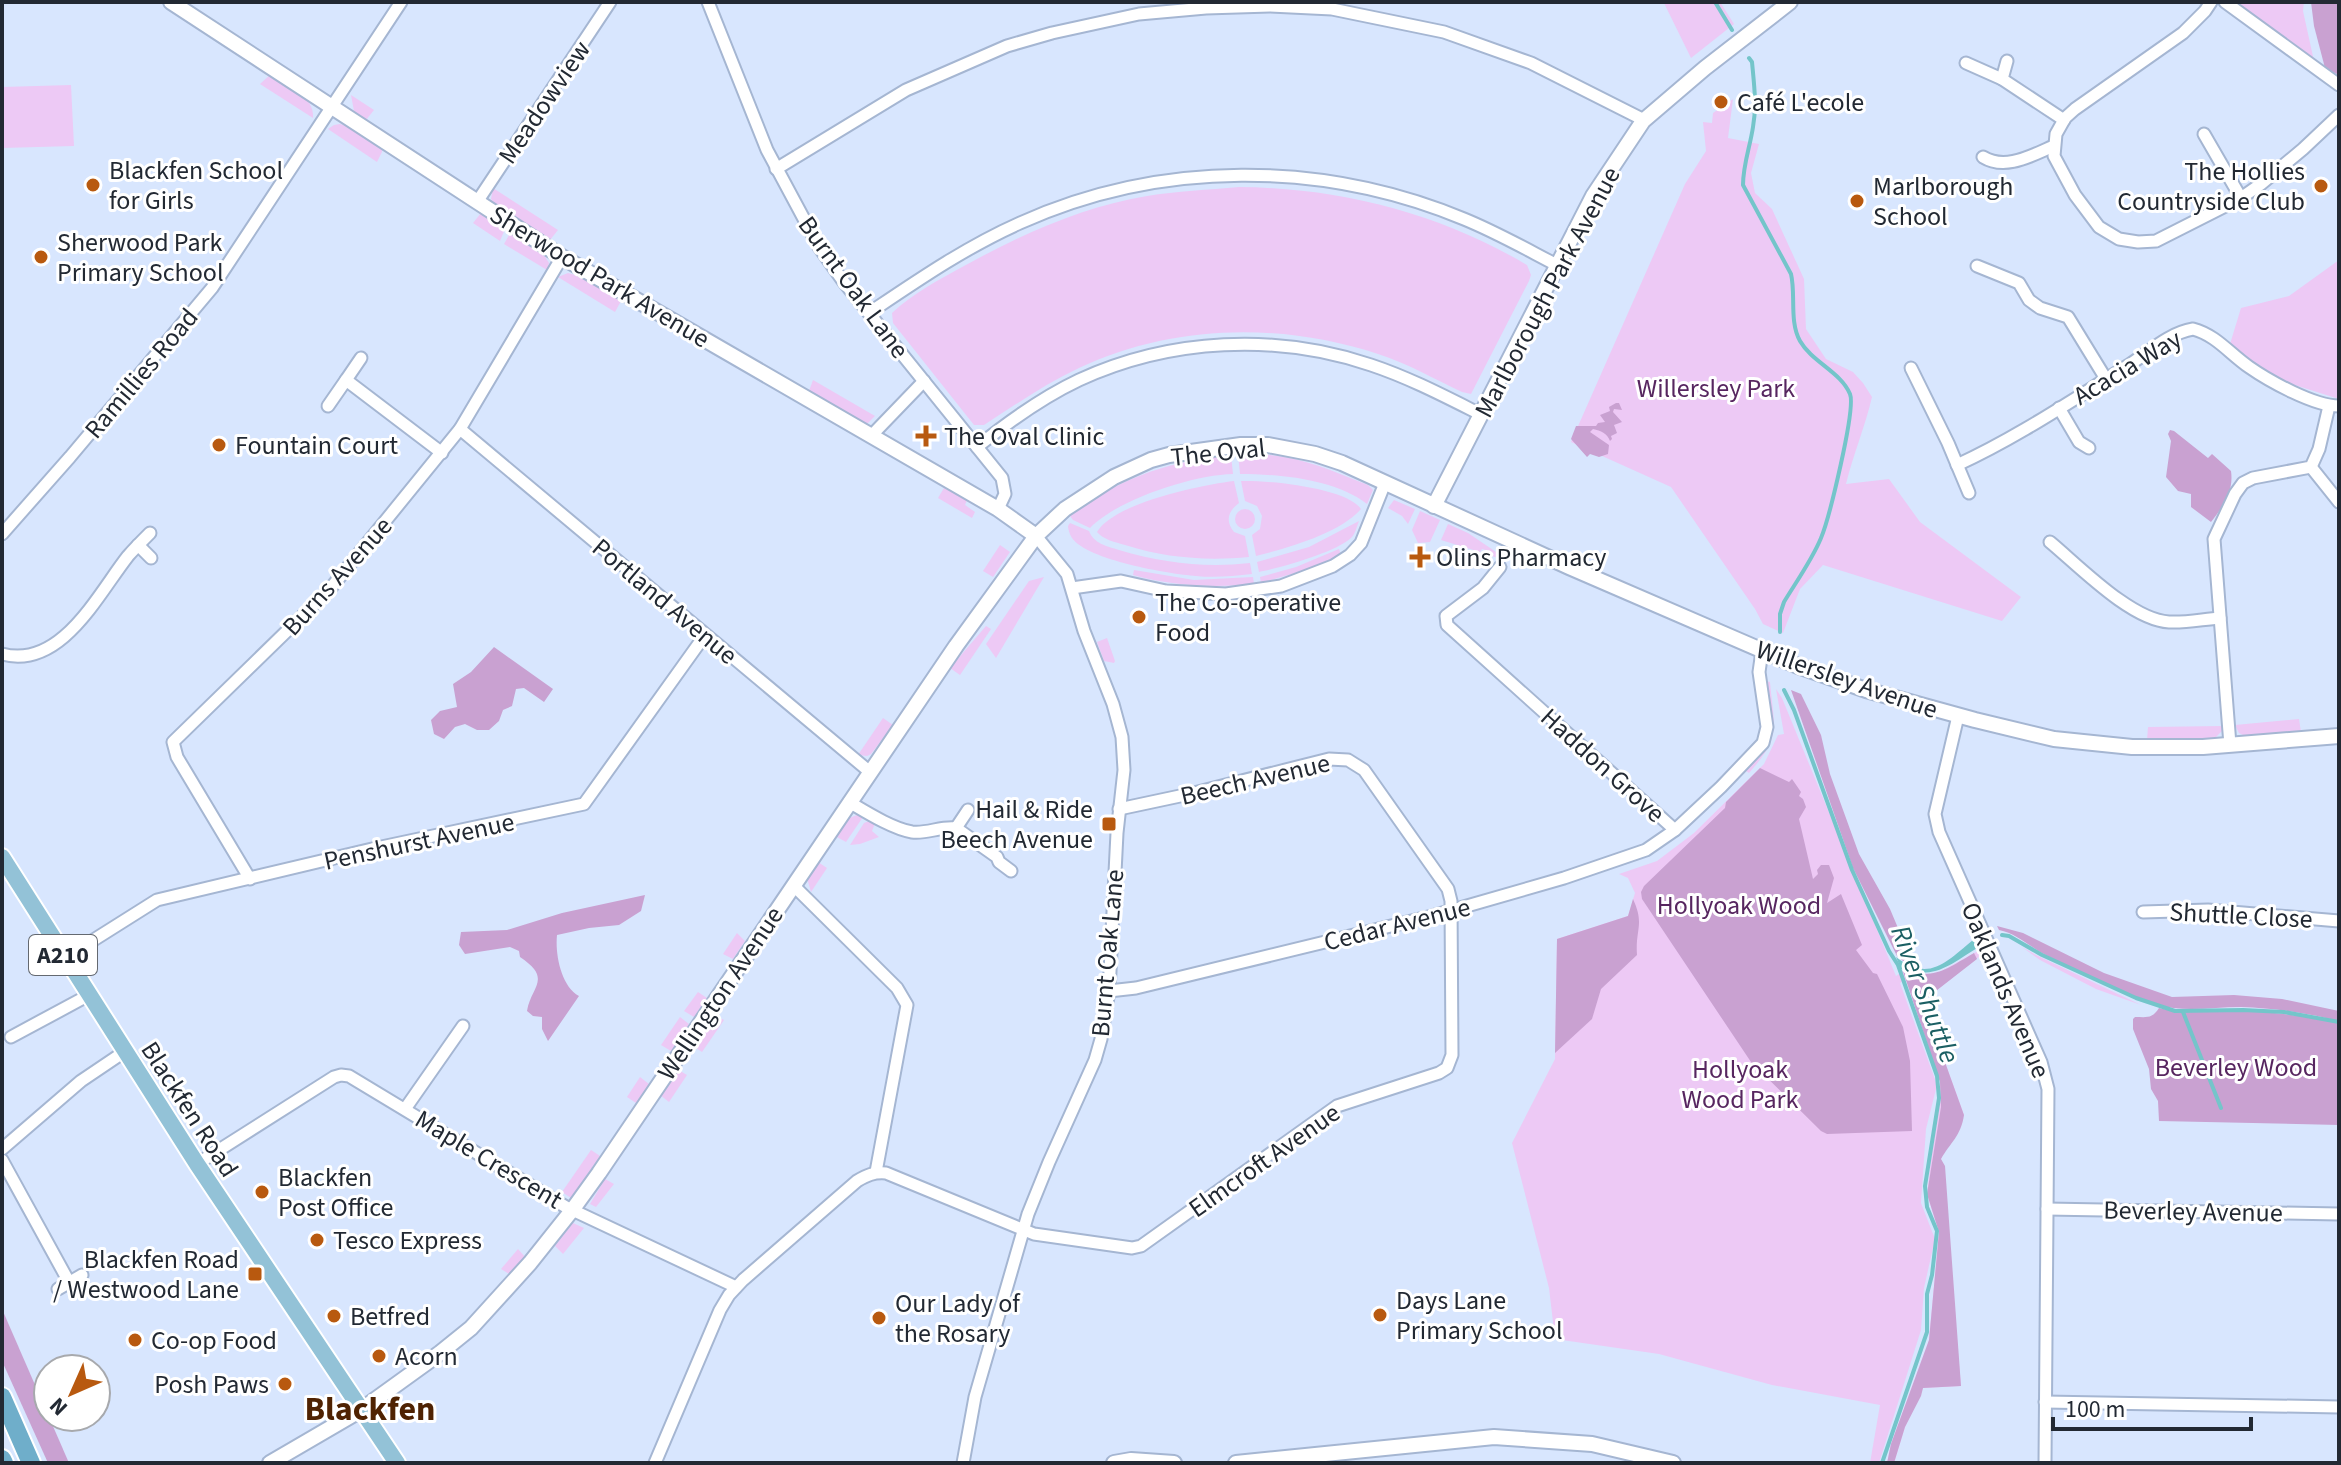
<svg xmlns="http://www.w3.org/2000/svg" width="2341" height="1465" viewBox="0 0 2341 1465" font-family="'Source Sans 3',sans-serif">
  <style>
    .green { fill: #edc9f5 }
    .forest { fill: #c9a1d1 }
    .water { fill: #74c5ca }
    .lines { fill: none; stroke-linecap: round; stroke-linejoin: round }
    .stream { stroke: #74c5ca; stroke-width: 4 }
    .minor-casing { stroke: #a5b6d2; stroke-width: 15 }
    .tertiary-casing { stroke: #a5b6d2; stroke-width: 18 }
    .primary-casing { stroke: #fff; stroke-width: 20 }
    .trunk-casing { stroke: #fff; stroke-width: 22 }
    .minor { stroke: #fff; stroke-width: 11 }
    .tertiary { stroke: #fff; stroke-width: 14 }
    .primary { stroke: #93c2d7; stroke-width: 16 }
    .trunk { stroke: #6faeca; stroke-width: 18 }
    .poi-dot { fill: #b8590f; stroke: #fff; stroke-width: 3 }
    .labels { text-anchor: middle; stroke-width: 6; stroke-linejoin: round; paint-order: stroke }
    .shield { fill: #fff; stroke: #646970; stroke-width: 2 }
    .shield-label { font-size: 24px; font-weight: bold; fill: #222933 }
    .street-label { font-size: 26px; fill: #222933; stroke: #fff }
    .poi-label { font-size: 26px; fill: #222933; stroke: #fff; text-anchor: start }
    .park-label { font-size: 26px; fill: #572660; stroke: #fff }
    .water-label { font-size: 28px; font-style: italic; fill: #1b5f63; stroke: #fff }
    .district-label { font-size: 34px; font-weight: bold; fill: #4f2202; stroke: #fff }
  </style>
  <rect width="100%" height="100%" fill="#d8e6fe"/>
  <g class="green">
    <polygon points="1662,2 1720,2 1734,24 1691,58 1664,3"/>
    <polygon points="2234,2 2304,2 2303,11 2314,61"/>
    <path d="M 270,75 C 287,86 315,96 313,118 L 260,84 Z"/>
    <polygon points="71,85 74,146 2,148 2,87"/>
    <polygon points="351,95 374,110 366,120 354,111"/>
    <path d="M 1733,99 L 1728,138 L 1759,144 L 1751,173 L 1755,193 L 1772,209 L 1804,279 L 1806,329 L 1826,359 L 1853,372 L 1863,383 L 1872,397 C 1865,427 1853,455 1846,484 L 1889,479 L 1920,522 L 2021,597 L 2002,621 L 1823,565 L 1800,589 L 1783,633 L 1763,624 L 1755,609 L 1671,487 L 1571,442 L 1685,184 L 1706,151 L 1703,122 L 1712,123 L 1713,113 Z"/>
    <polygon points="340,124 350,127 382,149 382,152 377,162 328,129 334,125"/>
    <path d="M 1239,187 C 1341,188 1439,213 1527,265 L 1531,275 L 1529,281 L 1471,394 L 1462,392 C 1434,379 1407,363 1378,354 C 1281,322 1172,324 1079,368 C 1045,384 1015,405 984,425 L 974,425 L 893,323 L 892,313 C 912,294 940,279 964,266 C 1022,234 1082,207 1147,196 C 1177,191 1208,190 1239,187 Z"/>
    <polygon points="493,188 558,230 550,240 494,203 491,199"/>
    <polygon points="481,213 505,229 500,241 473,223"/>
    <polygon points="512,234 544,255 549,263 547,270 504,244 509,235"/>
    <polygon points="2339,260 2339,399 2282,381 2255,364 2230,344 2241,308 2289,296"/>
    <polygon points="568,273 582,277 621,301 615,312 558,277"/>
    <polygon points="813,380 875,416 868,423 864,423 809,391"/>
    <path d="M 1238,454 C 1290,452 1321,466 1368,485 L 1373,490 L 1367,504 C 1335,479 1279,474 1240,474 Z"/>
    <path d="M 1231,455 L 1233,474 C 1193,475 1118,499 1090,528 L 1073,520 L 1070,516 C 1116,479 1172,460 1231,455 Z"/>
    <path d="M 1234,481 L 1239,503 C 1228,511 1225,521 1234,532 L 1245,536 L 1249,557 C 1206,561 1166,558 1125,545 C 1115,542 1104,540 1097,532 C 1114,503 1201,485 1234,481 Z"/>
    <path d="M 1241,481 C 1267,480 1347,488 1361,509 C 1339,534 1287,548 1256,556 L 1252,535 L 1260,529 L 1262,516 L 1257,506 L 1245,501 Z"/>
    <polygon points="944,488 967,500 965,505 975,512 972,518 938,498"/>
    <polygon points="1394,500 1415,509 1408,524 1402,516 1388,508"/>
    <circle cx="1245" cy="519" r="10"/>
    <polygon points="1420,511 1440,520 1430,542 1418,543 1412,530"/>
    <path d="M 1359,521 C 1357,526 1355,535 1351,538 C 1336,552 1280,568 1259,572 L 1257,562 L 1309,547 Z"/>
    <path d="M 1070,523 L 1089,531 C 1094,544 1107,546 1119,550 C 1163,563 1205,568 1250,563 L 1252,574 C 1234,576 1214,578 1196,576 C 1169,574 1087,560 1072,538 C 1070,535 1068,529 1068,526 Z"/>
    <polygon points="1448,524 1468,533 1502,556 1502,559 1488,555 1489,551 1482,549 1480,552 1441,540"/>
    <polygon points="1000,545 1010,552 993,577 983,571"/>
    <polygon points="1339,549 1341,555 1305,570 1261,583 1260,577 1296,567"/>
    <path d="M 1134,570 L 1194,580 L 1253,577 L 1254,584 C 1212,588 1173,586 1133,575 Z"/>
    <polygon points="1044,577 996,658 986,644 1029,581"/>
    <polygon points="986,626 991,629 960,675 950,668"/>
    <polygon points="1107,638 1115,661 1114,663 1104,661 1097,642"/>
    <path d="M 1766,681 L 1770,682 C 1774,728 1782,736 1749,773 L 1746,771 C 1779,733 1774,728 1766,681 Z"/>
    <polygon points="1776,689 1782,698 1896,976 1903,971 1922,976 1938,973 1978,951 1980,956 1923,1001 1964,1115 1941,1159 1961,1386 1923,1388 1905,1427 1894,1463 1887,1463 1891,1444 1929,1340 1939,1232 1927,1194 1940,1082 1906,980 1900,983 1937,1085 1926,1129 1921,1203 1935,1239 1924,1288 1921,1330 1879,1463 1870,1463 1880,1405 1772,1385 1659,1354 1555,1339 1549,1288 1512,1143 1555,1059 1557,939 1628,916 1635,893 1628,878 1619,874 1657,861 1694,833 1764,764 1778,735 1784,734"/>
    <polygon points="883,718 893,725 871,754 867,756 858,755"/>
    <polygon points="2299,719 2301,732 2247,737 2239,733 2235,725"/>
    <polygon points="2223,726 2222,731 2214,739 2147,740 2148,727"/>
    <polygon points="857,815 863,817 846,842 835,836 847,819"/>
    <polygon points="869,821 875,823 872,831 879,837 860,844 850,845 864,823"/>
    <polygon points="818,862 827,868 811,892 807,878"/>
    <polygon points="737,933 745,941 733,959 723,954"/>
    <polygon points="2022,947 2036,955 2141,1005 2096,989 2040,960"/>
    <polygon points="698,992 707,998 694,1017 684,1011"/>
    <polygon points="714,1015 724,1020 702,1052 693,1046"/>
    <polygon points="680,1017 689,1024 671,1051 661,1045"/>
    <polygon points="677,1069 687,1075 669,1102 660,1095"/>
    <polygon points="640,1077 649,1084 636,1103 627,1097"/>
    <polygon points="591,1150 600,1156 571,1198 562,1192"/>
    <polygon points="605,1179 614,1184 596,1207 590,1204"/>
    <polygon points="573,1223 584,1228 563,1254 555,1246"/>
    <polygon points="518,1249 526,1258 511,1275 501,1269"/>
  </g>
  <g class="forest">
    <polygon points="2311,2 2339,2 2339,75 2325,68 2314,26"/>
    <path d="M 1616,403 L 1619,403 L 1622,410 L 1614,409 L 1613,412 L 1622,422 L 1614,425 L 1617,433 L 1611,436 L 1612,439 L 1610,441 C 1607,433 1601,431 1593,429 L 1590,432 L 1609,445 L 1608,454 L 1599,457 L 1590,454 L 1587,457 L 1571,439 L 1576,426 L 1596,426 L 1598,423 L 1605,422 L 1600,415 L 1610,411 L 1609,407 Z"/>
    <path d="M 2170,430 L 2174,431 L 2208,458 L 2212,454 L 2231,471 C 2234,491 2223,507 2211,522 L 2191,507 L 2191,494 L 2178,491 L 2166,477 L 2171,441 L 2168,434 Z"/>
    <polygon points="494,647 553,689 544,702 524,688 516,689 512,706 503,710 499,721 489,730 477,730 465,724 455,727 444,739 434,734 431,720 440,711 457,707 453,684 471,672"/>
    <polygon points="1791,690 1801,694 1821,735 1830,774 1859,854 1890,909 1914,966 1924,969 1908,965 1897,956 1853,868"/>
    <polygon points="1760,768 1789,782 1792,779 1801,792 1799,796 1803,799 1806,807 1799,819 1813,879 1818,874 1817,870 1821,865 1829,865 1834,878 1827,903 1841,894 1862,945 1856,950 1873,973 1877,974 1903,1027 1910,1061 1912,1131 1827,1134 1821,1131 1751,1062 1642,899 1641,892 1644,886 1725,808 1726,802"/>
    <path d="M 645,895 L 641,911 L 619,925 L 589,928 L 557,935 C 555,954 561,986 579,996 L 548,1041 L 542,1029 L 542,1017 L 533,1016 L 527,1011 C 531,986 553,979 520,957 L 519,951 L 510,947 L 465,954 L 459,945 L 461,932 L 507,930 L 562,913 Z"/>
    <path d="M 1633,899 C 1645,925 1635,929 1637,955 L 1601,989 L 1592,1019 L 1555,1053 L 1557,939 L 1628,916 Z"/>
    <path d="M 1997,926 L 2023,933 L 2104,973 L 2172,997 L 2234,995 L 2282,999 L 2339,1011 L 2339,1021 C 2307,1013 2274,1008 2241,1007 C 2211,1007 2184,1013 2155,1004 C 2117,991 2077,972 2042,953 C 2028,945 2015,933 1999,930 Z"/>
    <path d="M 1974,953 L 1977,959 L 1923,1001 L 1964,1115 C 1961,1136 1950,1143 1941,1159 L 1945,1166 L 1961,1386 L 1923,1388 L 1921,1396 L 1905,1427 L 1894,1463 L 1887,1463 L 1891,1444 L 1929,1340 L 1939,1232 L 1927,1194 L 1941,1107 L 1940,1082 L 1903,971 C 1937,979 1946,969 1974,953 Z"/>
    <path d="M 2159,1008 C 2185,1015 2208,1010 2234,1011 C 2269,1011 2305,1016 2339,1023 L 2339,1125 L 2159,1121 L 2158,1101 L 2151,1089 L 2149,1069 L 2133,1029 L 2133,1019 L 2135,1017 C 2147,1017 2152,1019 2159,1008 Z"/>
    <polygon points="2,1309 69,1463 48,1463 2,1361"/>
  </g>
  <path class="water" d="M 1973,940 L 1977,948 C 1950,965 1934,980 1901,969 L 1896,957 C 1929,983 1946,962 1973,940 Z"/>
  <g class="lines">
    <g class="stream">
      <polyline points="1715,2 1732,30"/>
      <path d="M 1749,58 L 1752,62 C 1754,84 1757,105 1753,127 C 1750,147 1743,165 1743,185 L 1791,274 C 1796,295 1789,321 1800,341 C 1812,362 1841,372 1850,394 C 1856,409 1829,519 1821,538 C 1812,560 1796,582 1784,602 L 1780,614 L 1780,632"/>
      <polyline points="1784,690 1794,710 1852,870 1889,951 1898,965 1937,1076 1939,1098 1925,1186 1927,1207 1937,1231 1932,1275 1927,1294 1927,1332 1882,1463"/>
      <polyline points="2002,935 2009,936 2042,955 2136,998 2175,1011 2243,1010 2284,1012 2339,1022"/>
      <polyline points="2183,1012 2221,1108"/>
    </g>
    <defs>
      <g id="minor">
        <polyline points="708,2 767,150 819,247 843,281 1002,478 1005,494 998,509"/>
        <polyline points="2211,2 2205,11 2183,33 2075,109 2065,118 2056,134 2054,156 2075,195 2099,227 2119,239 2138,242 2156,241 2241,198 2261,184 2303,149 2339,115"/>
        <polyline points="2225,2 2339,85"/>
        <polyline points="2007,61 2002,79 2064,120"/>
        <polyline points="1966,63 2002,79"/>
        <polyline points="2204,134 2241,198"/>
        <path d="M 1983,157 C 2006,171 2032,155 2054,146"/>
        <polyline points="776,169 906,90 1007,46 1052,33 1139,14 1206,8 1270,6 1332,9 1444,32 1531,63 1644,120"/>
        <polyline points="477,202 610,2"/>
        <polyline points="1977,266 2019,283 2029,300 2040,308 2068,317 2106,379"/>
        <path d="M 869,313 C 918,280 966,247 1020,223 C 1160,160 1322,160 1464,219 C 1496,232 1526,249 1557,265"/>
        <polyline points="1911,368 1948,443 1969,493"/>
        <polyline points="346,380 361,358"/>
        <polyline points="328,406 346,380 442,453"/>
        <polyline points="2059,408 2079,442 2089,448"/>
        <polyline points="460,429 870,772"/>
        <polyline points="871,436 924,381"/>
        <path d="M 977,447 C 1008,422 1043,397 1079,380 C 1170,338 1277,333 1371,365 C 1410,378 1446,397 1482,415"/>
        <path d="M 1957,465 C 2018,437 2072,400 2129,365 C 2149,352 2169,333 2193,329 C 2216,335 2230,354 2249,367 C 2269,381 2314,406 2339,406"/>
        <polyline points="2311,467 2339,502"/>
        <polyline points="2,534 70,457 212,288 401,2"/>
        <path d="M 2050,542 C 2079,566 2131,620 2169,622 C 2186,623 2204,619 2220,618"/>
        <polyline points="138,545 151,558"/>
        <polyline points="1500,567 1483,588 1446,616 1447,625 1675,830 1721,787 1763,743 1767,727 1759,672 1762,651"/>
        <polyline points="1072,588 1121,581 1166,591 1226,594 1281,586 1333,566 1350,555 1361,543 1385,483"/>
        <path d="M 2,654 C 61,670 98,594 128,556 C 135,548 142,541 150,533"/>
        <polyline points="1958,716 1935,814 1939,832 2041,1062 2048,1089 2045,1463"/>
        <polyline points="2230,745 2214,539 2235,494 2243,483 2253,478 2311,467 2319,449 2329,406"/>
        <path d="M 849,802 C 866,812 893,829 912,832 C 927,834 941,826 956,828 L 968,810"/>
        <polyline points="956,828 997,857 999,862 1011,871"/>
        <polyline points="250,879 177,757 173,742 330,589 460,429 562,257"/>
        <polyline points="793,885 897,988 907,1005 876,1172"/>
        <polyline points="2143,912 2208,910 2339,921"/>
        <polyline points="65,958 157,900 372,849 584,804 705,635"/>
        <polyline points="1109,991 1136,988 1432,916 1564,878 1646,850 1675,830"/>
        <polyline points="11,1037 89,995"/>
        <polyline points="405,1109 463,1026"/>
        <polyline points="2,1149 81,1081 124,1052"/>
        <polyline points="2,1160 69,1282"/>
        <polyline points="197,1164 334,1077 341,1075 349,1076 566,1207 736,1287"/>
        <polyline points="2047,1209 2339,1214"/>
        <polyline points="58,1289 82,1275"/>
        <polyline points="2045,1402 2339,1407"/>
        <path d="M 655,1463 L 720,1310 L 729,1295 L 743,1280 L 857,1181 C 867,1175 874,1172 886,1173 L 1034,1234 L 1132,1248 L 1141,1246 L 1337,1106 L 1439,1073 L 1447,1068 L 1452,1055 L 1451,901 L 1448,889 L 1364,770 L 1348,760 L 1329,759 L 1194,793 L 1119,809"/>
        <polyline points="963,1463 975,1397 1028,1214 1049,1162 1095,1060 1101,1039 1109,991 1117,833 1124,770 1122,737 1113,704 1084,631 1067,574 1036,536"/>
      </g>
      <g id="tertiary">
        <polyline points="171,2 562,257 998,509 1036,536"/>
        <polyline points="1434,506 1593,196 1643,121 1705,68 1790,2"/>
        <polyline points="270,1463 361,1410 440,1353 471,1328 530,1263 573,1209 599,1173 956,646 1036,536 1065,509 1114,477 1151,460 1169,455 1241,445 1268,445 1315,454 1342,463 1569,567 1798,666 1866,690 1975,720 2054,739 2132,747 2203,747 2339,736"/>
        <polyline points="1114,1463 1131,1460 1174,1463"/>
        <polyline points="1236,1463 1494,1437 1592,1444 1673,1463"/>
      </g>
      <polyline id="primary" points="2,857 197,1164 397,1463"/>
      <g id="trunk">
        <polyline points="2,1397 31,1463"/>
        <polyline points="2,1459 4,1463"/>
      </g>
    </defs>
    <use href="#minor" class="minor-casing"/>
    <use href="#tertiary" class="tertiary-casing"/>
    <use href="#primary" class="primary-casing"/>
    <use href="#trunk" class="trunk-casing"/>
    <use href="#minor" class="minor"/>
    <use href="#tertiary" class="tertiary"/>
    <use href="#primary" class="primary"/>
    <use href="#trunk" class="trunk"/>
  </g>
  <g class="poi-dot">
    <circle cx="1721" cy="102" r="8"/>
    <circle cx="93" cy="185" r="8"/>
    <circle cx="2321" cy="186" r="8"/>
    <circle cx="1857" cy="201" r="8"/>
    <circle cx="41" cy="257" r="8"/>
    <path d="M922 424h8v8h8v8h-8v8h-8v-8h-8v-8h8z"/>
    <circle cx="219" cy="445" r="8"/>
    <path d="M1416 545h8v8h8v8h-8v8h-8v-8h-8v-8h8z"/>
    <circle cx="1139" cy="617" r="8"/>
    <rect x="1101" y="816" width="16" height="16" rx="4"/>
    <circle cx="262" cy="1192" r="8"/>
    <circle cx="317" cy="1240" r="8"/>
    <rect x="247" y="1266" width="16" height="16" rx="4"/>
    <circle cx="1380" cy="1315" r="8"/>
    <circle cx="334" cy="1316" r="8"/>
    <circle cx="879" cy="1318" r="8"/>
    <circle cx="135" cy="1340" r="8"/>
    <circle cx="379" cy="1356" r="8"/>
    <circle cx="285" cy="1384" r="8"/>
  </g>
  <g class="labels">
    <rect class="shield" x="29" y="935" width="68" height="40" rx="6"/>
    <g class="shield-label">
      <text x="63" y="963">A210</text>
    </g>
    <g class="street-label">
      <text transform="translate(544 102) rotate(-56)" y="9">Meadowview</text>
      <text transform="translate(600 276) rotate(31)" y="9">Sherwood Park Avenue</text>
      <text transform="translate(854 287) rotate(54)" y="9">Burnt Oak Lane</text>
      <text transform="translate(1547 292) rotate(-62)" y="9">Marlborough Park Avenue</text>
      <text transform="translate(2127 367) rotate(-31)" y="9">Acacia Way</text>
      <text transform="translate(141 373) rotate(-50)" y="9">Ramillies Road</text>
      <text transform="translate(1218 452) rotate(-6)" y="9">The Oval</text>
      <text transform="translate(337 576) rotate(-48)" y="9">Burns Avenue</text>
      <text transform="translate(665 601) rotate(40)" y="9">Portland Avenue</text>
      <text transform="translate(1847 679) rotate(19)" y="9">Willersley Avenue</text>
      <text transform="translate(1603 765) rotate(42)" y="9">Haddon Grove</text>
      <text transform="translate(1255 779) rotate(-13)" y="9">Beech Avenue</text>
      <text transform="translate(419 841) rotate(-12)" y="9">Penshurst Avenue</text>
      <text transform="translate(2241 915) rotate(3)" y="9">Shuttle Close</text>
      <text transform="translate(1397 924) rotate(-14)" y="9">Cedar Avenue</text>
      <text transform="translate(1107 953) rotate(-85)" y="9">Burnt Oak Lane</text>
      <text transform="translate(2006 990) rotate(67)" y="9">Oaklands Avenue</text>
      <text transform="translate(720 993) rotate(-56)" y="9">Wellington Avenue</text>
      <text transform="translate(190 1109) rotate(57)" y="9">Blackfen Road</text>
      <text transform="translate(489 1159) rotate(31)" y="9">Maple Crescent</text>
      <text transform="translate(1264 1160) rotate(-35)" y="9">Elmcroft Avenue</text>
      <text transform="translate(2193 1211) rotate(1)" y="9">Beverley Avenue</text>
    </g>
    <g class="poi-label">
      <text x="1737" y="111">Café L'ecole</text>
      <text x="109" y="179">Blackfen School<tspan x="109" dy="30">for Girls</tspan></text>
      <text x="2305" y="180" text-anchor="end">The Hollies<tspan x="2305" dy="30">Countryside Club</tspan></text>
      <text x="1873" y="195">Marlborough<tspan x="1873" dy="30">School</tspan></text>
      <text x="57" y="251">Sherwood Park<tspan x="57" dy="30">Primary School</tspan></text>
      <text x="944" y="445">The Oval Clinic</text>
      <text x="235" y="454">Fountain Court</text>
      <text x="1436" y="566">Olins Pharmacy</text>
      <text x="1155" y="611">The Co-operative<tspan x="1155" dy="30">Food</tspan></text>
      <text x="1093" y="818" text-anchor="end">Hail &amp; Ride<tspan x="1093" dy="30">Beech Avenue</tspan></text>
      <text x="278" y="1186">Blackfen<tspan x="278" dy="30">Post Office</tspan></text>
      <text x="333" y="1249">Tesco Express</text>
      <text x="239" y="1268" text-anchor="end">Blackfen Road<tspan x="239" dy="30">/ Westwood Lane</tspan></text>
      <text x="1396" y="1309">Days Lane<tspan x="1396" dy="30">Primary School</tspan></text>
      <text x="895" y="1312">Our Lady of<tspan x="895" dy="30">the Rosary</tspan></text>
      <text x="350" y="1325">Betfred</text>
      <text x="151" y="1349">Co-op Food</text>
      <text x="395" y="1365">Acorn</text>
      <text x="269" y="1393" text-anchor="end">Posh Paws</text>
    </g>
    <g class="park-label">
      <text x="1716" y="397">Willersley Park</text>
      <text x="1739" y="914">Hollyoak Wood</text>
      <text x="2236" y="1076">Beverley Wood</text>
      <text x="1740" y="1078">Hollyoak<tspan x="1740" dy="30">Wood Park</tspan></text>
    </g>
    <g class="water-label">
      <text transform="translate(1926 994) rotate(69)" y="10">River Shuttle</text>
    </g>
    <g class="district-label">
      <text x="370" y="1420">Blackfen</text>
    </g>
  </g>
  <rect width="2341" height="1465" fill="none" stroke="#222933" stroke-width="8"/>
  <g transform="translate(72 1393) rotate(225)"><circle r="38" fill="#ffffff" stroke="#a7a9ad" stroke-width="2"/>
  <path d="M0-6L14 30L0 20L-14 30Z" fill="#b8590f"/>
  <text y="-12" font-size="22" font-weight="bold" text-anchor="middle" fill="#222933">N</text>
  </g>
  <path d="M2053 1417v12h198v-12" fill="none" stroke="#222933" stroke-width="4"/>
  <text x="2065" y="1417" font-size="24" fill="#222933" stroke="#ffffff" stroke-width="6" paint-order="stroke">100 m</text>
</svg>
